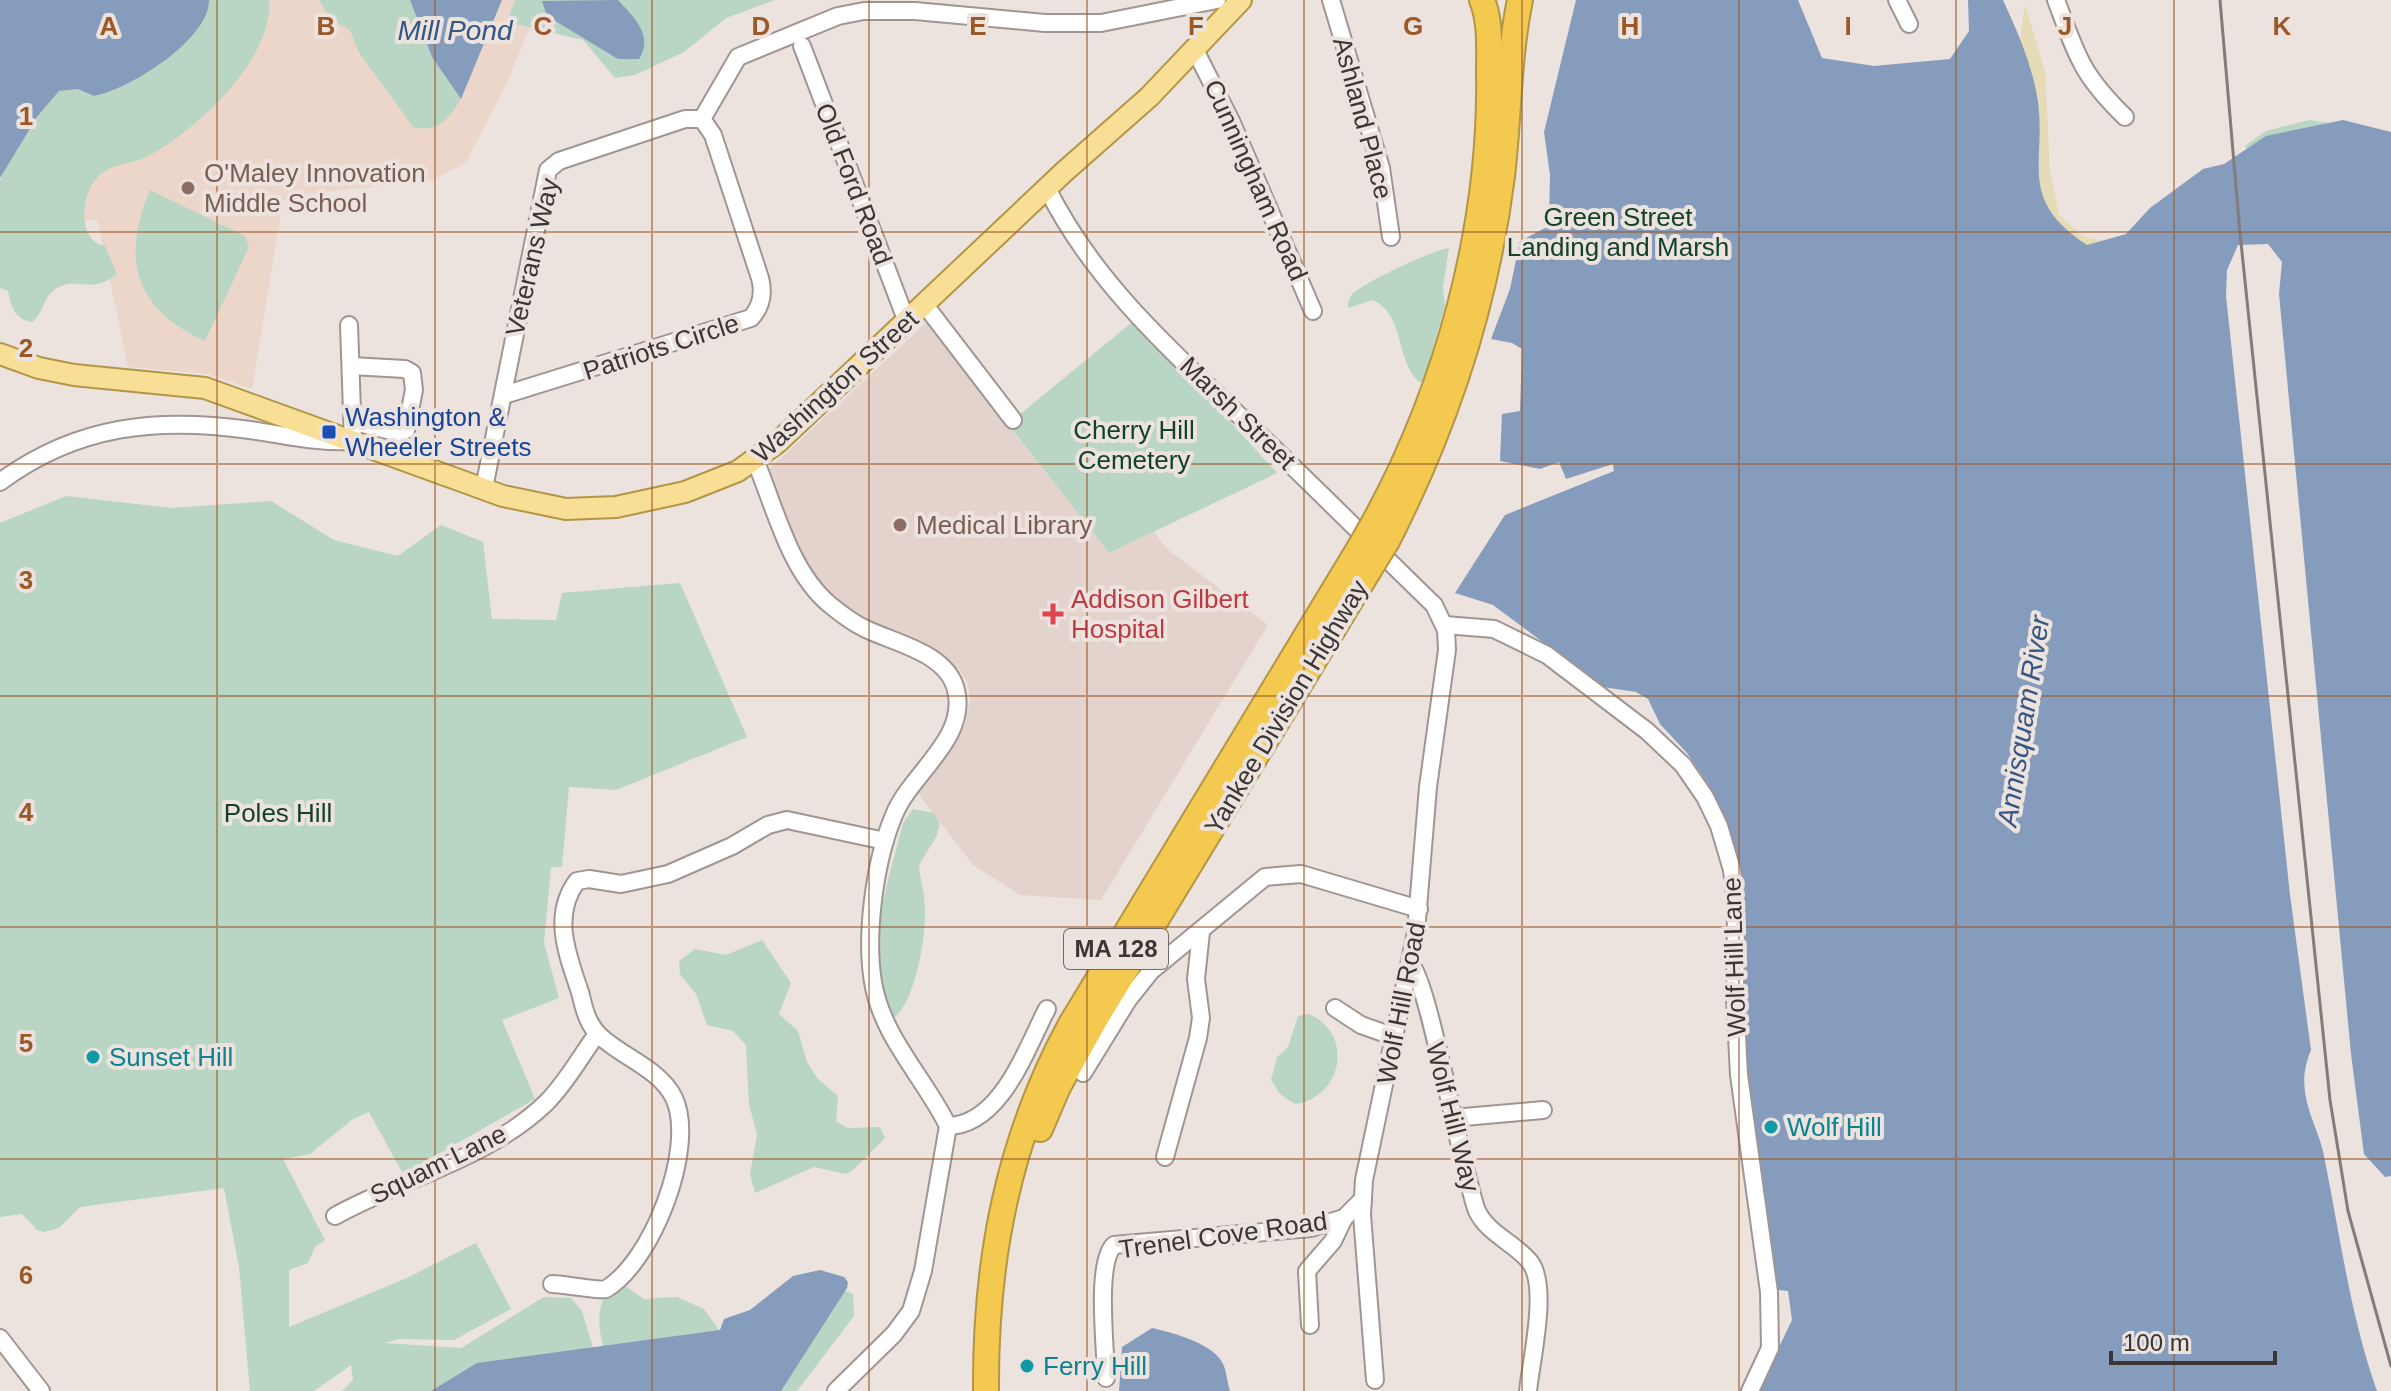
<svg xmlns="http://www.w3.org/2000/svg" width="2391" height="1391" viewBox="0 0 2391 1391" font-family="Arial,sans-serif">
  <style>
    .built { fill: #e4d3cc }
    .education { fill: #ecd6c9 }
    .green { fill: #b8d6c3 }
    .sand { fill: #e5dbb6 }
    .water { fill: #859cbd }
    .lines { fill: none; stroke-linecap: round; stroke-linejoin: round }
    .minor-casing { stroke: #9f9693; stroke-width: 20 }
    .major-casing { stroke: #b29646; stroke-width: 24 }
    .highway-casing { stroke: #b29646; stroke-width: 28 }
    .minor { stroke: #fff; stroke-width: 16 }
    .major { stroke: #f8df95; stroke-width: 20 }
    .highway { stroke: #f3c94f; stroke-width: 24 }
    .rail { stroke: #837c7a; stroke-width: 3 }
    .highway-bridge-casing { stroke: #b29646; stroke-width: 28; stroke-linecap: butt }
    .highway-bridge { stroke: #f3c94f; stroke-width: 24 }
    .grid { fill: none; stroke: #9b5828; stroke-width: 2; stroke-opacity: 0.55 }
    .education-dot { fill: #8d6e63; stroke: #ece2de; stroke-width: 3 }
    .transit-dot { fill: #1a4fb4; stroke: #ece2de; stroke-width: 3 }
    .health-dot { fill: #e0444e; stroke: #ece2de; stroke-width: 3 }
    .culture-dot { fill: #0f9aa8; stroke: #ece2de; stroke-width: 3 }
    .labels { text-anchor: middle; stroke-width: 8; stroke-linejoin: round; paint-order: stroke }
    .shield { fill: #ece2de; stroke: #6f6a68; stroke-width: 2 }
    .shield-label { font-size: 24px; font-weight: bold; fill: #3a3635 }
    .street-label { font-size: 26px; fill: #3a3635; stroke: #ece2de }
    .education-label { font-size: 26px; fill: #785e54; stroke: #ece2de; text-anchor: start }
    .park-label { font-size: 26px; fill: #124229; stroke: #ece2de }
    .transit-label { font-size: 26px; fill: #164399; stroke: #ece2de; text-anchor: start }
    .health-label { font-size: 26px; fill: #be3a42; stroke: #ece2de; text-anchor: start }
    .culture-label { font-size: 26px; fill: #0d838f; stroke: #ece2de; text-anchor: start }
    .water-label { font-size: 28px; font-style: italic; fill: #365684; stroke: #ece2de }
    .grid-label { font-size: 26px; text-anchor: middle; font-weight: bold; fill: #9b5828; stroke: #ece2de; stroke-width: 8; stroke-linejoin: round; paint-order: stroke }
  </style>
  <rect width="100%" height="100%" fill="#ece2de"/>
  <polygon class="built" points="927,322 1109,553 1154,532 1167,549 1268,625 1101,900 1020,895 973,865 917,792 965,725 970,700 968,684 959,669 932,650 877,628 841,607 822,588 803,561 768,470"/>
  <polygon class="education" points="34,0 541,0 507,83 466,162 433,180 297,195 283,201 252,389 208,374 128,367 97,219 19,233 0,21"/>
  <g class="green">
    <path d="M 209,0 L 269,0 C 274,59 195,132 146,157 C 128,166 110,162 96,179 C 81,196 77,241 105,246 L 117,274 C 90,296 77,275 57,288 C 42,297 45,313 32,322 C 15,320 11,306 8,291 L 0,288 C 0,254 0,217 0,183 C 2,162 44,109 59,91 L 78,89 L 94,96 C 129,90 210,39 209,0 Z"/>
    <path d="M 319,0 L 410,0 L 432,57 L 461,99 C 448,119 440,133 413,127 L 358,51 L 350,30 C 335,23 327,15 319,0 Z"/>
    <polygon points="515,0 775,0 726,18 684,52 635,75 615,78 583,40 507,22"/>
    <polygon points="2309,120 2350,126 2250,158 2245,146 2266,131"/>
    <path d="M 150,190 L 245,236 L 249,247 L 205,341 C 134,309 121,258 150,190 Z"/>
    <path d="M 1449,248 L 1443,287 L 1445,306 L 1423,382 L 1419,382 C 1394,358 1406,316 1373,300 L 1348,308 C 1348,301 1350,295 1356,291 C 1372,279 1430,251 1449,248 Z"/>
    <polygon points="1136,319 1277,473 1109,553 1008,424"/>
    <polygon points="66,496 171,508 271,501 334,540 398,556 441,525 483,542 492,619 556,620 562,593 680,583 747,737 616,790 569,787 562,867 551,867 544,943 559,998 502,1020 535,1099 403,1174 369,1112 353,1119 310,1154 283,1159 325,1240 315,1247 308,1263 289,1270 289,1327 407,1278 476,1243 511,1309 454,1340 399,1339 385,1343 461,1348 544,1297 571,1298 582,1311 606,1391 342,1391 353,1380 351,1365 314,1391 250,1391 239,1267 224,1188 80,1207 59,1228 44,1232 37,1230 22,1214 0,1217 0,523"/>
    <path d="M 913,809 L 934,813 L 940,824 L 936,837 L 919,865 C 920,880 925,894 925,909 C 926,937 916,998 895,1017 C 855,974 891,873 903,823 Z"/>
    <polygon points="762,940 791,983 779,1014 798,1031 807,1062 818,1079 838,1096 836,1121 847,1128 880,1127 885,1138 852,1171 846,1174 814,1167 755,1193 750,1174 757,1135 749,1104 746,1045 733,1031 707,1025 696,994 680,974 679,961 695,949 726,955"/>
    <path d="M 1309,1014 C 1355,1034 1342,1098 1295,1104 L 1280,1094 L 1271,1080 L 1277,1057 L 1288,1047 L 1298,1016 Z"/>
    <path d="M 622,1284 L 644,1299 L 677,1297 L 704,1309 L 719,1330 L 717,1334 L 843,1290 L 853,1294 L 854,1316 L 797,1391 L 618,1391 C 607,1357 586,1317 611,1286 Z"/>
  </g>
  <polygon class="sand" points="2025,4 2045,72 2050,171 2059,215 2084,237 2117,243 2076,251 2041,204 2020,41"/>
  <g class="water">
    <path d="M 0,0 L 209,0 C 210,39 129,90 94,96 L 78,89 L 59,91 L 37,117 L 0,178 Z"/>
    <polygon points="410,0 502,0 461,99 432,57"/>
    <path d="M 618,0 C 634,17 654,36 639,59 L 618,59 L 547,16 L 542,1 Z"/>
    <path d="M 1576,0 L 1798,0 L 1822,58 L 1874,66 L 1950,59 L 1969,31 L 1968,0 L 2003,0 C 2016,29 2028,55 2035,86 C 2052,158 2011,195 2087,245 L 2126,234 L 2150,208 L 2203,169 L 2224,164 L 2266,136 L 2343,120 L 2391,132 L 2391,1176 L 2385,1177 L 2364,1154 L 2351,1054 L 2279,294 L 2282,262 L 2268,244 L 2238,245 L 2227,270 L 2226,296 L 2290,895 L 2311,1050 C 2305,1065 2303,1076 2305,1092 C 2308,1115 2320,1134 2324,1156 C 2340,1235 2350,1315 2377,1391 L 1758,1391 L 1792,1320 L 1788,1291 L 1777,1290 L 1743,1043 L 1739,882 L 1731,835 L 1708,784 L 1687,753 L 1660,724 L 1648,699 L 1636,692 L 1603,687 L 1493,605 L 1455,593 L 1505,515 L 1614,471 L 1613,464 L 1566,479 L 1559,462 L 1540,469 L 1500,461 L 1502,414 L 1520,411 L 1522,349 L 1512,343 L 1491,339 L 1510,289 L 1520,241 L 1549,226 L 1550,175 L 1544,132 Z"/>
    <polygon points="820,1270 844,1277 848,1282 847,1288 781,1391 431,1391 477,1363 720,1330 724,1319 750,1310 793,1276"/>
    <path d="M 1152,1328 C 1174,1333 1216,1344 1224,1366 C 1227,1374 1227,1383 1230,1391 L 1119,1391 L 1122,1347 Z"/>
  </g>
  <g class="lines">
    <defs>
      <g id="minor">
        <polyline points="1331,0 1381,168 1391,237"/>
        <polyline points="1897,0 1909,24"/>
        <path d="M 2056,0 C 2077,56 2081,74 2125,117"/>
        <polyline points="802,46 907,322"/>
        <polyline points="1195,50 1231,121 1313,311"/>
        <polyline points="702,119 738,57 838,16 864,11 915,11 1045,23 1101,23 1217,0"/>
        <path d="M 1047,188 C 1096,288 1185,363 1264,439 C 1322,494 1377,550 1434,605 L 1446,630 L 1447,650 L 1428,787 L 1416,932 L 1364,1180 L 1362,1215 L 1375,1380"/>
        <polyline points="925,305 1013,420"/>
        <polyline points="351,366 405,369 412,373 414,390 406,430 399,433 354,422"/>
        <path d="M 504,395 L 751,318 C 762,306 764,293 760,278 L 713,135 L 702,119"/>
        <path d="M 755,460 C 775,507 789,570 829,604 C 840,613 851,622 864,628 C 893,643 947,652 956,690 C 968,739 911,773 894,815 C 875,860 865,934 873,982 C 882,1037 924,1077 948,1126"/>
        <path d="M 0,482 C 77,425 157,417 250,430 C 286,435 317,443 353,441 L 349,325"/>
        <polyline points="484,488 548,170 559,161 685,119 702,119"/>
        <polyline points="1445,625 1494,629 1547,655 1647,731 1683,765 1705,797 1719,826 1732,870 1736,906 1735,997 1739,1075 1769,1292 1770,1348 1750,1391"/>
        <path d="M 1411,965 C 1428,979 1462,1172 1477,1211 C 1488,1234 1515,1243 1530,1262 C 1549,1286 1531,1361 1528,1391"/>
        <polyline points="1335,1008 1361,1025 1395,1037"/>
        <polyline points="1083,1073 1128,1000 1151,971 1265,877 1301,874 1419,909"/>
        <polyline points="1453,1118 1543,1110"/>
        <path d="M 948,1126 C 1001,1125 1026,1049 1047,1009"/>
        <polyline points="1165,1157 1198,1038 1201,1018 1196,979 1201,932"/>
        <path d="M 335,1216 C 403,1178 488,1159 546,1103 C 567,1082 580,1057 597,1034"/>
        <path d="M 552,1284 C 561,1284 601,1291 606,1289 C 652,1262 697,1147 674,1098 C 660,1069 622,1057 600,1036 C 587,1024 584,1008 580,992 C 568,956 551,916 577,881 L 589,879 L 621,884 L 668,874 L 732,846 L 768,825 L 787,820 L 885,841"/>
        <polyline points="1310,1325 1307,1271 1333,1241 1344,1218"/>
        <polyline points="0,1338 41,1391"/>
        <path d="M 1106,1378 C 1106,1349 1095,1264 1114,1245 L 1311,1228 L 1344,1218 L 1363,1199"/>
        <polyline points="836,1391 894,1334 911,1311 923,1271 948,1126"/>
      </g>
      <polyline id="major" points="0,354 39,368 74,375 205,388 503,496 566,509 616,507 685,492 738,471 777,443 1065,171 1149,97 1241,0"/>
      <g id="highway">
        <path d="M 1372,526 C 1447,391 1492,227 1489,72 C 1489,49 1491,22 1482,0"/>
        <path d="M 1387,541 C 1446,426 1486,304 1502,176 C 1509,118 1508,58 1520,0"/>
        <polyline points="1040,1129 1058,1087 1095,1020 1374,562"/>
        <path d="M 986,1391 C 985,1261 1008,1139 1071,1024 L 1360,547"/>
      </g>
    </defs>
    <use href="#minor" class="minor-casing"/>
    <use href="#major" class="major-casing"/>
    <use href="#highway" class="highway-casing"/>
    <use href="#minor" class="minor"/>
    <use href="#major" class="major"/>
    <use href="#highway" class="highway"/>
    <polyline class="rail" points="2220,0 2240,233 2330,1100 2348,1211 2391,1366"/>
    <defs>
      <g id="highway-bridge">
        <polyline points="1360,547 1372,526"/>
        <polyline points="1374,562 1387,541"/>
      </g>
    </defs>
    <use href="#highway-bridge" class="highway-bridge-casing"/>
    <use href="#highway-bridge" class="highway-bridge"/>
  </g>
  <path class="grid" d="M 217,0 L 217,1391M 435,0 L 435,1391M 652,0 L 652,1391M 869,0 L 869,1391M 1087,0 L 1087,1391M 1304,0 L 1304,1391M 1522,0 L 1522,1391M 1739,0 L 1739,1391M 1956,0 L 1956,1391M 2174,0 L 2174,1391M 0,232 L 2391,232M 0,464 L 2391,464M 0,696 L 2391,696M 0,927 L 2391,927M 0,1159 L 2391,1159"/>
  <g class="education-dot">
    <circle cx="188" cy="188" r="8"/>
    <circle cx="900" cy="525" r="8"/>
  </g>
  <rect class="transit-dot" x="321" y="424" width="16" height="16" rx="4"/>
  <path class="health-dot" d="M1049 602h8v8h8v8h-8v8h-8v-8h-8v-8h8z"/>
  <g class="culture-dot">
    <circle cx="93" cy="1057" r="8"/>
    <circle cx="1771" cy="1127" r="8"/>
    <circle cx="1027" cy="1366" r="8"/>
  </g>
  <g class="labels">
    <rect class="shield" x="1064" y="929" width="104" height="40" rx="6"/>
    <g class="shield-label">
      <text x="1116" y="957">MA 128</text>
    </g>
    <g class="street-label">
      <text transform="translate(1363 118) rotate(75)" y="9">Ashland Place</text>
      <text transform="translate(1256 180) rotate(66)" y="9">Cunningham Road</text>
      <text transform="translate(854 184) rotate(69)" y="9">Old Ford Road</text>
      <text transform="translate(532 257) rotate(-77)" y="9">Veterans Way</text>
      <text transform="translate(661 347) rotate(-18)" y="9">Patriots Circle</text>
      <text transform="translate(835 386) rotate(-42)" y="9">Washington Street</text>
      <text transform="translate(1238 413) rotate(44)" y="9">Marsh Street</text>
      <text transform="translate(1286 707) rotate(-59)" y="9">Yankee Division Highway</text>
      <text transform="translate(1734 957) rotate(-92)" y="9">Wolf Hill Lane</text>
      <text transform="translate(1401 1003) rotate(-79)" y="9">Wolf Hill Road</text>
      <text transform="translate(1453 1117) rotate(76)" y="9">Wolf Hill Way</text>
      <text transform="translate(438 1164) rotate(-26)" y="9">Squam Lane</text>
      <text transform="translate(1223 1235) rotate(-8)" y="9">Trenel Cove Road</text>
    </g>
    <g class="education-label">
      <text x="204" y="182">O'Maley Innovation<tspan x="204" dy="30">Middle School</tspan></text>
      <text x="916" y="534">Medical Library</text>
    </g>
    <g class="park-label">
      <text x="1618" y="226">Green Street<tspan x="1618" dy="30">Landing and Marsh</tspan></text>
      <text x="1134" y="439">Cherry Hill<tspan x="1134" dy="30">Cemetery</tspan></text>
      <text x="278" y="822">Poles Hill</text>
    </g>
    <g class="transit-label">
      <text x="345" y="426">Washington &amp;<tspan x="345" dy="30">Wheeler Streets</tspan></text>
    </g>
    <g class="health-label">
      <text x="1071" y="608">Addison Gilbert<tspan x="1071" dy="30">Hospital</tspan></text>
    </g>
    <g class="culture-label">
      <text x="109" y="1066">Sunset Hill</text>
      <text x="1787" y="1136">Wolf Hill</text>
      <text x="1043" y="1375">Ferry Hill</text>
    </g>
    <g class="water-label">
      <text x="455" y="40">Mill Pond</text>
      <text transform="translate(2023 721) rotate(-81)" y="10">Annisquam River</text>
    </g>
  </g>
  <g class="grid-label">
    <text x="109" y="35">A</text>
    <text x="326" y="35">B</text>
    <text x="543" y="35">C</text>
    <text x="761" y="35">D</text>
    <text x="978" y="35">E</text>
    <text x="1196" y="35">F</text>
    <text x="1413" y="35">G</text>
    <text x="1630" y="35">H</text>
    <text x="1848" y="35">I</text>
    <text x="2065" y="35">J</text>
    <text x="2282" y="35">K</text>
    <text x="26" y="125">1</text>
    <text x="26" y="357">2</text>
    <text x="26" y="589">3</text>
    <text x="26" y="821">4</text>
    <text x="26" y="1052">5</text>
    <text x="26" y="1284">6</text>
  </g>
  <path d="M2111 1351v12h164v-12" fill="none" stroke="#3a3635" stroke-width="4"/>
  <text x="2123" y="1351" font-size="24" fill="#3a3635" stroke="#ece2de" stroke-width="6" paint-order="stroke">100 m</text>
</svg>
